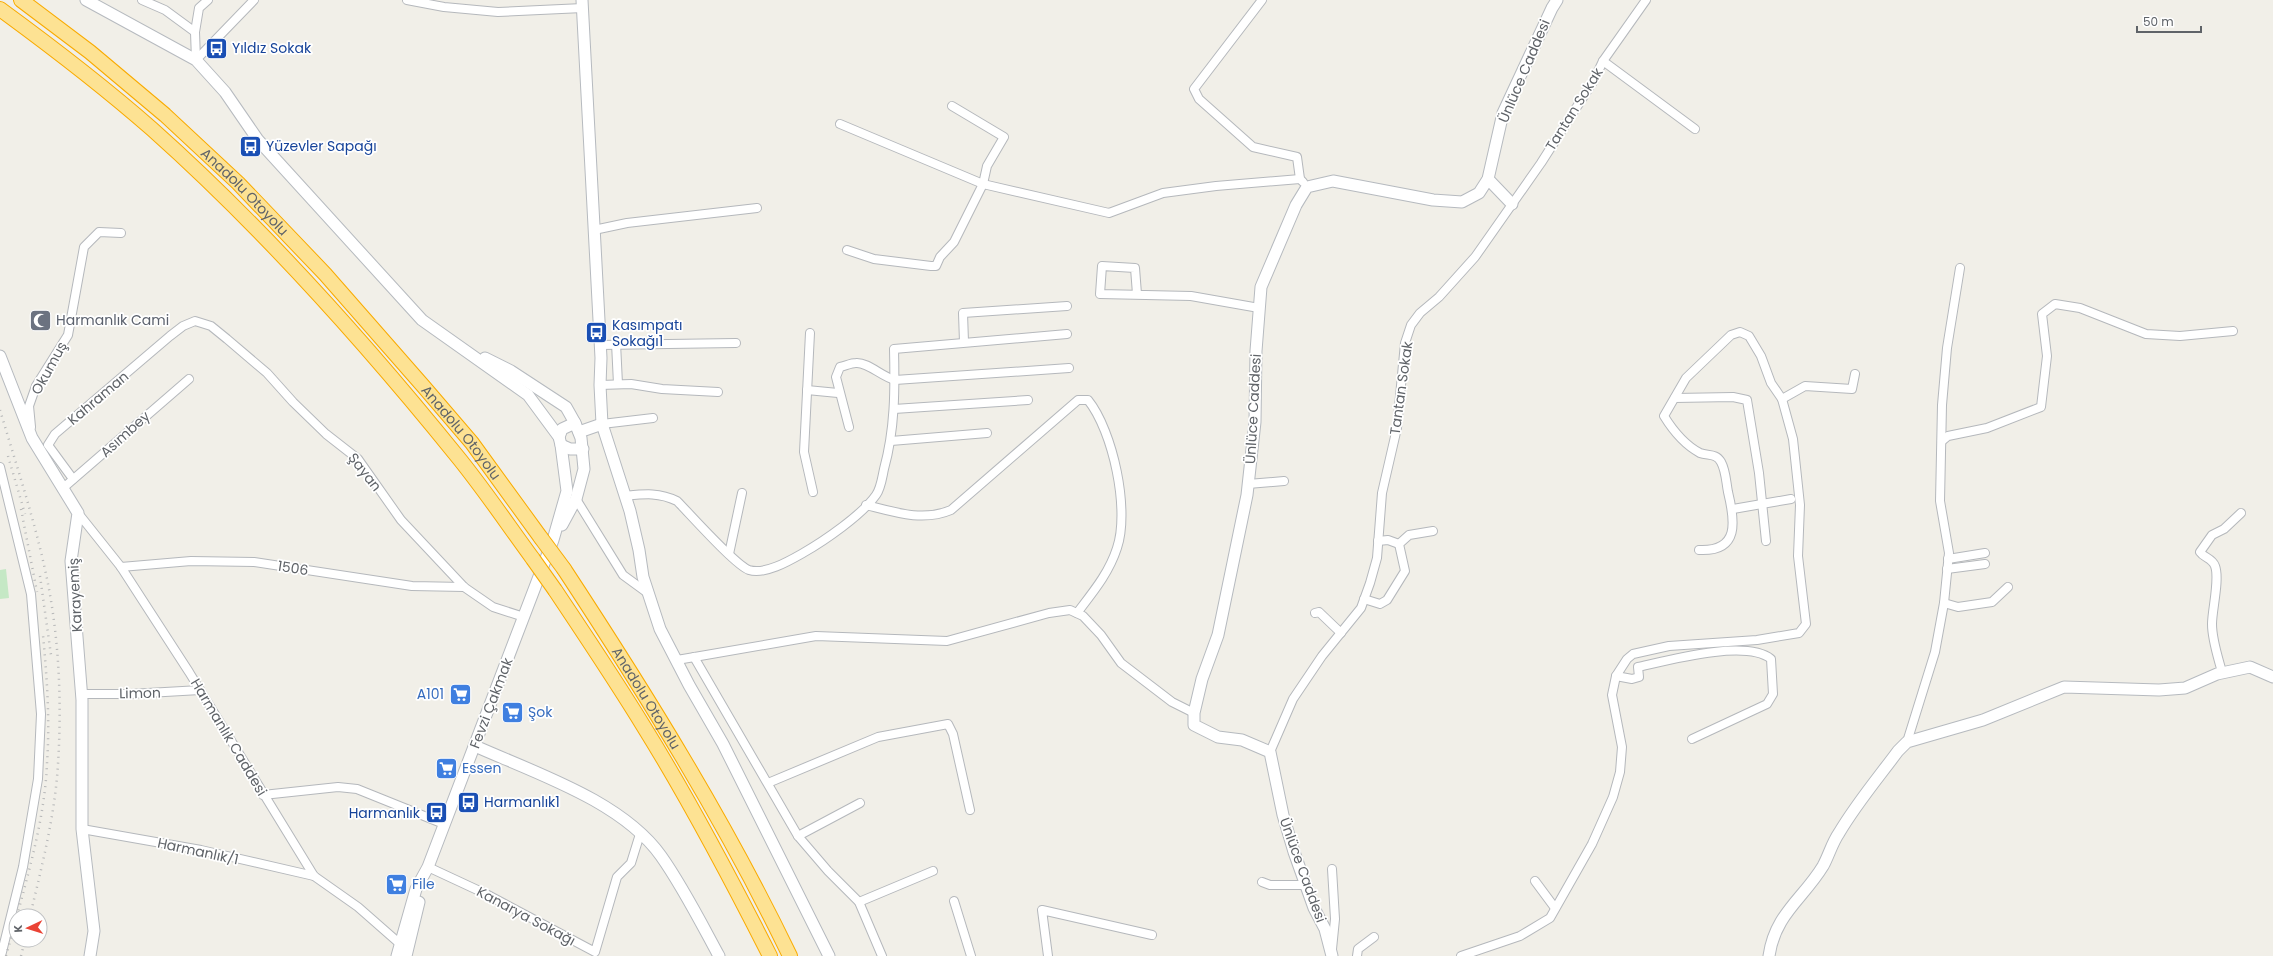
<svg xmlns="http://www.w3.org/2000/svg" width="2273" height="956" viewBox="0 0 2273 956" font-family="Poppins,sans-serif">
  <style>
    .green { fill: #c5e8c5 }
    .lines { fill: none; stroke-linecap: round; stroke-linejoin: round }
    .street-casing { stroke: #b5b8bc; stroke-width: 10 }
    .secondary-casing { stroke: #b6babf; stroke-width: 13 }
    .highway-casing { stroke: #f9ab00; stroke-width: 16 }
    .street { stroke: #fff; stroke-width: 8 }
    .secondary { stroke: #fff; stroke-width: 11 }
    .highway { stroke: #fde293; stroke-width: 14 }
    .rail { stroke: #b6b7b8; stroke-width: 2.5; stroke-dasharray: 1 5; stroke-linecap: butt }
    .highway-bridge-casing { stroke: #f9ab00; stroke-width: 16; stroke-linecap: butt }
    .highway-bridge { stroke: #fde293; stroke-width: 14 }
    .labels { text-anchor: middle; stroke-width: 3.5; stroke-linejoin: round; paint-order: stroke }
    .transit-label { font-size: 14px; fill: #164399; stroke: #fff; text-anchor: start }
    .street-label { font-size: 14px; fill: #5f6368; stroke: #fff }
    .worship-label { font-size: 14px; fill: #5b616d; stroke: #fff; text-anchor: start }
    .shop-label { font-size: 14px; fill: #366cbe; stroke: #fff; text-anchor: start }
  </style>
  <rect width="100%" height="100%" fill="#f1efe8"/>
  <polygon class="green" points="6,569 9,598 0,599 0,570"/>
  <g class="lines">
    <defs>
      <g id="street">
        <polyline points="142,0 165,10 195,32 196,60"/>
        <polyline points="407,0 444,7 498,12 583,8"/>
        <polyline points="1262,0 1194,89 1199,99 1253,147 1297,157 1300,179 1303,182"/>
        <polyline points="195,32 199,8 208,0"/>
        <polyline points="196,60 254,0"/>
        <polyline points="1603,61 1695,129"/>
        <polyline points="840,124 983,184 1109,213 1163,193 1216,186 1300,179"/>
        <polyline points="594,230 627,223 757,208"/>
        <polyline points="847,250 874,259 931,266 936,266 940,257 954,242 983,184 987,166 1004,137 952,106"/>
        <polyline points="1137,294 1135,268 1102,266 1100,294 1191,296 1259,308"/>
        <polyline points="810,333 804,452 813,492"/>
        <polyline points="964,342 963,313 1067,306"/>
        <polyline points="616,343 618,384"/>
        <polyline points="600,345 736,343"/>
        <polyline points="600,385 631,384 662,389 718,392"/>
        <polyline points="807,390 838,393"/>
        <polyline points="1675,398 1733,397 1747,400 1759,473 1766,541"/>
        <polyline points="1782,399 1805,386 1852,389 1855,374"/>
        <polyline points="894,409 1028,400"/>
        <polyline points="602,424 653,418"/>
        <polyline points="31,427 29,406 36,386 68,335 84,247 99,232 121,233"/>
        <path d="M 849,427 L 836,377 L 840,367 C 845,366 851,363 856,363 C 868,362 882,377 895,380 L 1069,368"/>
        <polyline points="891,441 987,433"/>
        <polyline points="1942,441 1948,436 1987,428 2041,407 2047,356 2042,314 2055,304 2080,308 2146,334 2180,336 2233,331"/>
        <polyline points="0,467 31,594 41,714 38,779 23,867 1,956"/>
        <polyline points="73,479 48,445 55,434 170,336 183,326 195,321 211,326 227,339 267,373 293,402 326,434 358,459 401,520 464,587 493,607 524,617"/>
        <polyline points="1248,484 1284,481"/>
        <polyline points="62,489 189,379"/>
        <path d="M 625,496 C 644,494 659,492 677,501 C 690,514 735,565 749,570 C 765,575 789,561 803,553 C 824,541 862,515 876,495 C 881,488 882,478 884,469 C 895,429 895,390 894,349 L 1067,334"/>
        <polyline points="576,499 623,575 649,594"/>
        <path d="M 866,505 C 894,512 923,522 951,510 L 1078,400 L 1088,400 C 1113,431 1130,510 1117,548 C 1109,573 1093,592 1077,613"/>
        <polyline points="1733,509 1791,499"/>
        <polyline points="78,513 121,567 189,672 314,876 358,907 399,943"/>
        <polyline points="1378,541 1388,540 1399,544"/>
        <polyline points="729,554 742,493"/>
        <polyline points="1948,559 1985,553"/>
        <polyline points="121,567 191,561 254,562 412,586 464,587"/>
        <polyline points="1947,569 1985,564"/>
        <polyline points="1364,599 1380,604 1387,600 1405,571 1399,544 1409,535 1433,531"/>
        <polyline points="1944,603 1958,607 1992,602 2008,587"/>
        <polyline points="1315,613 1319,612 1341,633"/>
        <polyline points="694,657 798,836 828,871 859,902 882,956"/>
        <polyline points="677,660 816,636 947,641 1049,613 1070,610 1083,616 1101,635 1121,663 1172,702 1194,713"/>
        <path d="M 2222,672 C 2218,657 2212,640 2212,624 C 2212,610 2220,579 2215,566 C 2212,558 2204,558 2200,552 L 2212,535 L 2224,529 L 2241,513"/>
        <path d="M 1616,676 L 1632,679 L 1639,677 L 1638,667 C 1669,660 1746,639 1771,659 L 1773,694 L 1767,704 L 1692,739"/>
        <polyline points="81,694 130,694 200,690"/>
        <polyline points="1907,742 1935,652 1944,603 1949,553 1940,501 1942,405 1947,348 1960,268"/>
        <polyline points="1270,752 1293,699 1322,656 1361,608 1370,583 1377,558 1382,493 1397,428 1405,343 1411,325 1420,313 1439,297 1475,257 1541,163 1594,80 1603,61 1646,0"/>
        <polyline points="768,783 878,737 948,724 953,734 970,810"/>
        <polyline points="263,795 338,787 357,789 444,824"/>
        <polyline points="82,829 201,850 314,876"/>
        <polyline points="798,836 860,803"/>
        <polyline points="428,867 486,894 595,952 617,877 631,863 640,834"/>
        <polyline points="1535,881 1555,908"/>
        <polyline points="1262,882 1270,885 1306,885"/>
        <polyline points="954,901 971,956"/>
        <polyline points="859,902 933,871"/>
        <polyline points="1332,949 1335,919 1332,869"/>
        <polyline points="1048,956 1042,910 1152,935"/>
        <polyline points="1357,956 1358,949 1374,937"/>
        <path d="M 1461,956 L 1520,936 L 1550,918 L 1592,844 L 1613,797 L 1620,772 L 1622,747 L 1612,695 L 1616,676 L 1627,659 L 1633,654 L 1669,646 L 1757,640 L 1799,633 L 1806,624 L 1798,556 L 1800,505 L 1793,439 L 1782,399 L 1771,383 L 1761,356 L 1749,336 L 1740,332 L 1731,335 L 1686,378 L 1664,416 C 1672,429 1685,445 1700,453 C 1708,456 1716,453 1721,462 C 1726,471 1726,482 1728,492 C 1735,521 1740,552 1699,550"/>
      </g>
      <g id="secondary">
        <polyline points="86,0 196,60 225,92 258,140 422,320 528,395 559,437 561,445 567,491 553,540 428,867 416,889 397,956"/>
        <polyline points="582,0 601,358 600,385 602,424 630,511 639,550 643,577 660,629 689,685 723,744 829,956"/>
        <polyline points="1488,179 1512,204"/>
        <polyline points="0,356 32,438 78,513 71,561 82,700 82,829 94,931 90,956"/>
        <polyline points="485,358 511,371 566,407 575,423 581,438 584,469 576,499 562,525"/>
        <polyline points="579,432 602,424"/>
        <polyline points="559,437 562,429 575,423"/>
        <polyline points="561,445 570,449 583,449"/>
        <path d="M 475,746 C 535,773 622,801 661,856 C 683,887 701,923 719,956"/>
        <polyline points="406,956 419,902"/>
        <polyline points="1332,956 1325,929 1314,908 1294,852 1283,815 1270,752 1242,740 1218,737 1194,725 1194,713 1202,679 1218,635 1247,495 1255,422 1256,351 1261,287 1296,205 1307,187 1333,181 1433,200 1462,202 1479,193 1488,179 1503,113 1552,8 1557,0"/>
        <path d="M 1769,956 C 1775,914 1803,899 1823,866 C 1829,855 1832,843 1839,833 C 1856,804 1878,778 1898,751 L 1907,742 L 1983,720 L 2064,687 L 2159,690 L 2185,688 L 2217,674 L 2250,667 L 2273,677"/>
      </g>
      <g id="highway">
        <path id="s1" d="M 21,0 L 90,52 L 165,115 L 238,183 L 325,274 L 424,387 L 472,443 L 541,538"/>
        <path d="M 0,9 C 52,47 103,86 152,129 C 263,228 364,341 457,456 C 484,489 508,525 533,559"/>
        <path id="s2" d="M 564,569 C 646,694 725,821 790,956"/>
        <path d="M 555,590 C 585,635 616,681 644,727 C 690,801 731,879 770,956"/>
      </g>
    </defs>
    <use href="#street" class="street-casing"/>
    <use href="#secondary" class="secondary-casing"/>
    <use href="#highway" class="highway-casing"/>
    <use href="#street" class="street"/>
    <use href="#secondary" class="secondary"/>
    <use href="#highway" class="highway"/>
    <g class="rail">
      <path d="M 0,410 C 16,464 34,518 46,574 C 59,635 62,701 58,764 C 55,815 42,866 30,916"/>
      <polyline points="8,456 25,514"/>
      <polyline points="21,509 37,592"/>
      <polyline points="40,576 51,655"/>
      <path d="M 17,916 C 30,867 45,815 47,763 C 50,721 47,678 43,635"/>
      <polyline points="6,956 16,920"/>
      <polyline points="21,956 25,940"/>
    </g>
    <defs>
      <g id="highway-bridge">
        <polyline points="541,538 564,569"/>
        <polyline points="533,559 555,590"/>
      </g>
    </defs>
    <use href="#highway-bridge" class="highway-bridge-casing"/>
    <use href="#highway-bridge" class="highway-bridge"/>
  </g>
  <defs>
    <symbol id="bus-square" viewBox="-11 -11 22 22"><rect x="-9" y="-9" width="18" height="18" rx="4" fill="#1a4fb4" stroke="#fff"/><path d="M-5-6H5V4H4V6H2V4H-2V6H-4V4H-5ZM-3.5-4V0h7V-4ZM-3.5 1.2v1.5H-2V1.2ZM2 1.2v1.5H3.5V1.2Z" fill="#fff"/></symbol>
    <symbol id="mosque-square" viewBox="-11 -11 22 22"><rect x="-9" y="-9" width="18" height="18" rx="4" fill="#6b7280" stroke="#fff"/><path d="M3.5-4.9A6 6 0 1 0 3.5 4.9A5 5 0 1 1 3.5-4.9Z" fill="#fff"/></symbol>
    <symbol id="supermarket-square" viewBox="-11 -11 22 22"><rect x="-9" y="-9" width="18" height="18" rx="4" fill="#3f7fe0" stroke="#fff"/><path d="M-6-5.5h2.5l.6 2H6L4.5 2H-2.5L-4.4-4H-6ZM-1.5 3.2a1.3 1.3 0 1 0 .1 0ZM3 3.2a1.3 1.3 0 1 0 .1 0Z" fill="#fff"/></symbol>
  </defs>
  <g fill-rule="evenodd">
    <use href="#bus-square" x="204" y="36" width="25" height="25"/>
    <use href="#bus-square" x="238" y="134" width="25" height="25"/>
    <use href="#mosque-square" x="28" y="308" width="25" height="25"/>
    <use href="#bus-square" x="584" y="320" width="25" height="25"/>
    <use href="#supermarket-square" x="448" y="682" width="25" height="25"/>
    <use href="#supermarket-square" x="500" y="700" width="25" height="25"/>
    <use href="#supermarket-square" x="434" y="756" width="25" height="25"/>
    <use href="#bus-square" x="456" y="790" width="25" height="25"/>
    <use href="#bus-square" x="424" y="800" width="25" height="25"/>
    <use href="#supermarket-square" x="384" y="872" width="25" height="25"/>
  </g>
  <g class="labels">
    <g class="transit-label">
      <text x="232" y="53">Yıldız Sokak</text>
      <text x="266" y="151">Yüzevler Sapağı</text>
      <text x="612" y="330">Kasımpatı<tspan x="612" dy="16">Sokağı1</tspan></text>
      <text x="484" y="807">Harmanlık1</text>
      <text x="420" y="818" text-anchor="end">Harmanlık</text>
    </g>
    <g class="street-label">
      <text transform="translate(1524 71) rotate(-67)" y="5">Ünlüce Caddesi</text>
      <text transform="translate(1574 109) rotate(-58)" y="5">Tantan Sokak</text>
      <text dy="5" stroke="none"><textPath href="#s1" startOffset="295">Anadolu Otoyolu</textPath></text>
      <text transform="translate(49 368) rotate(-61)" y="5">Okumuş</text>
      <text transform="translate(1401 388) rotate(-82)" y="5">Tantan Sokak</text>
      <text transform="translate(98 398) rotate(-40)" y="5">Kahraman</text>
      <text transform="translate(1253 409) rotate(-87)" y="5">Ünlüce Caddesi</text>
      <text dy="5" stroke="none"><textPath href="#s1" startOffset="619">Anadolu Otoyolu</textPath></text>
      <text transform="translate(125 434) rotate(-42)" y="5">Asımbey</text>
      <text transform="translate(365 472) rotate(52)" y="5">Şayan</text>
      <text transform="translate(293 568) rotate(9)" y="5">1506</text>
      <text transform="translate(75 595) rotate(-93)" y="5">Karayemiş</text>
      <text transform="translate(140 693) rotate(-1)" y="5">Limon</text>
      <text dy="5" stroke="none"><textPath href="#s2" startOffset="153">Anadolu Otoyolu</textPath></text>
      <text transform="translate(491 703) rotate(-69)" y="5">Fevzi Çakmak</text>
      <text transform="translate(229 737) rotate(59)" y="5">Harmanlık Caddesi</text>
      <text transform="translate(198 851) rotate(12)" y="5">Harmanlık/1</text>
      <text transform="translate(1303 870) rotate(70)" y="5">Ünlüce Caddesi</text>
      <text transform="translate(526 916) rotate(28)" y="5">Kanarya Sokağı</text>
    </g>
    <g class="worship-label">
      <text x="56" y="325">Harmanlık Cami</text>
    </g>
    <g class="shop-label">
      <text x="444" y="699" text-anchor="end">A101</text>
      <text x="528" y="717">Şok</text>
      <text x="462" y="773">Essen</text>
      <text x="412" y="889">File</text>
    </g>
  </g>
  <g transform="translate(28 928) rotate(266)"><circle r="19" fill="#ffffff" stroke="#bfc1c3"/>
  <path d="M0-3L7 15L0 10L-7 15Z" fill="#ea4335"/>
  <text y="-6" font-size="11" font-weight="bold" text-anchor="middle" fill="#5f6368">K</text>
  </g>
  <path d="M2137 26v6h64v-6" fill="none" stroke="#5f6368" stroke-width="2"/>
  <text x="2143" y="26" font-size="12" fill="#5f6368" stroke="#ffffff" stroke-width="3" paint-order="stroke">50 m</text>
</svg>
